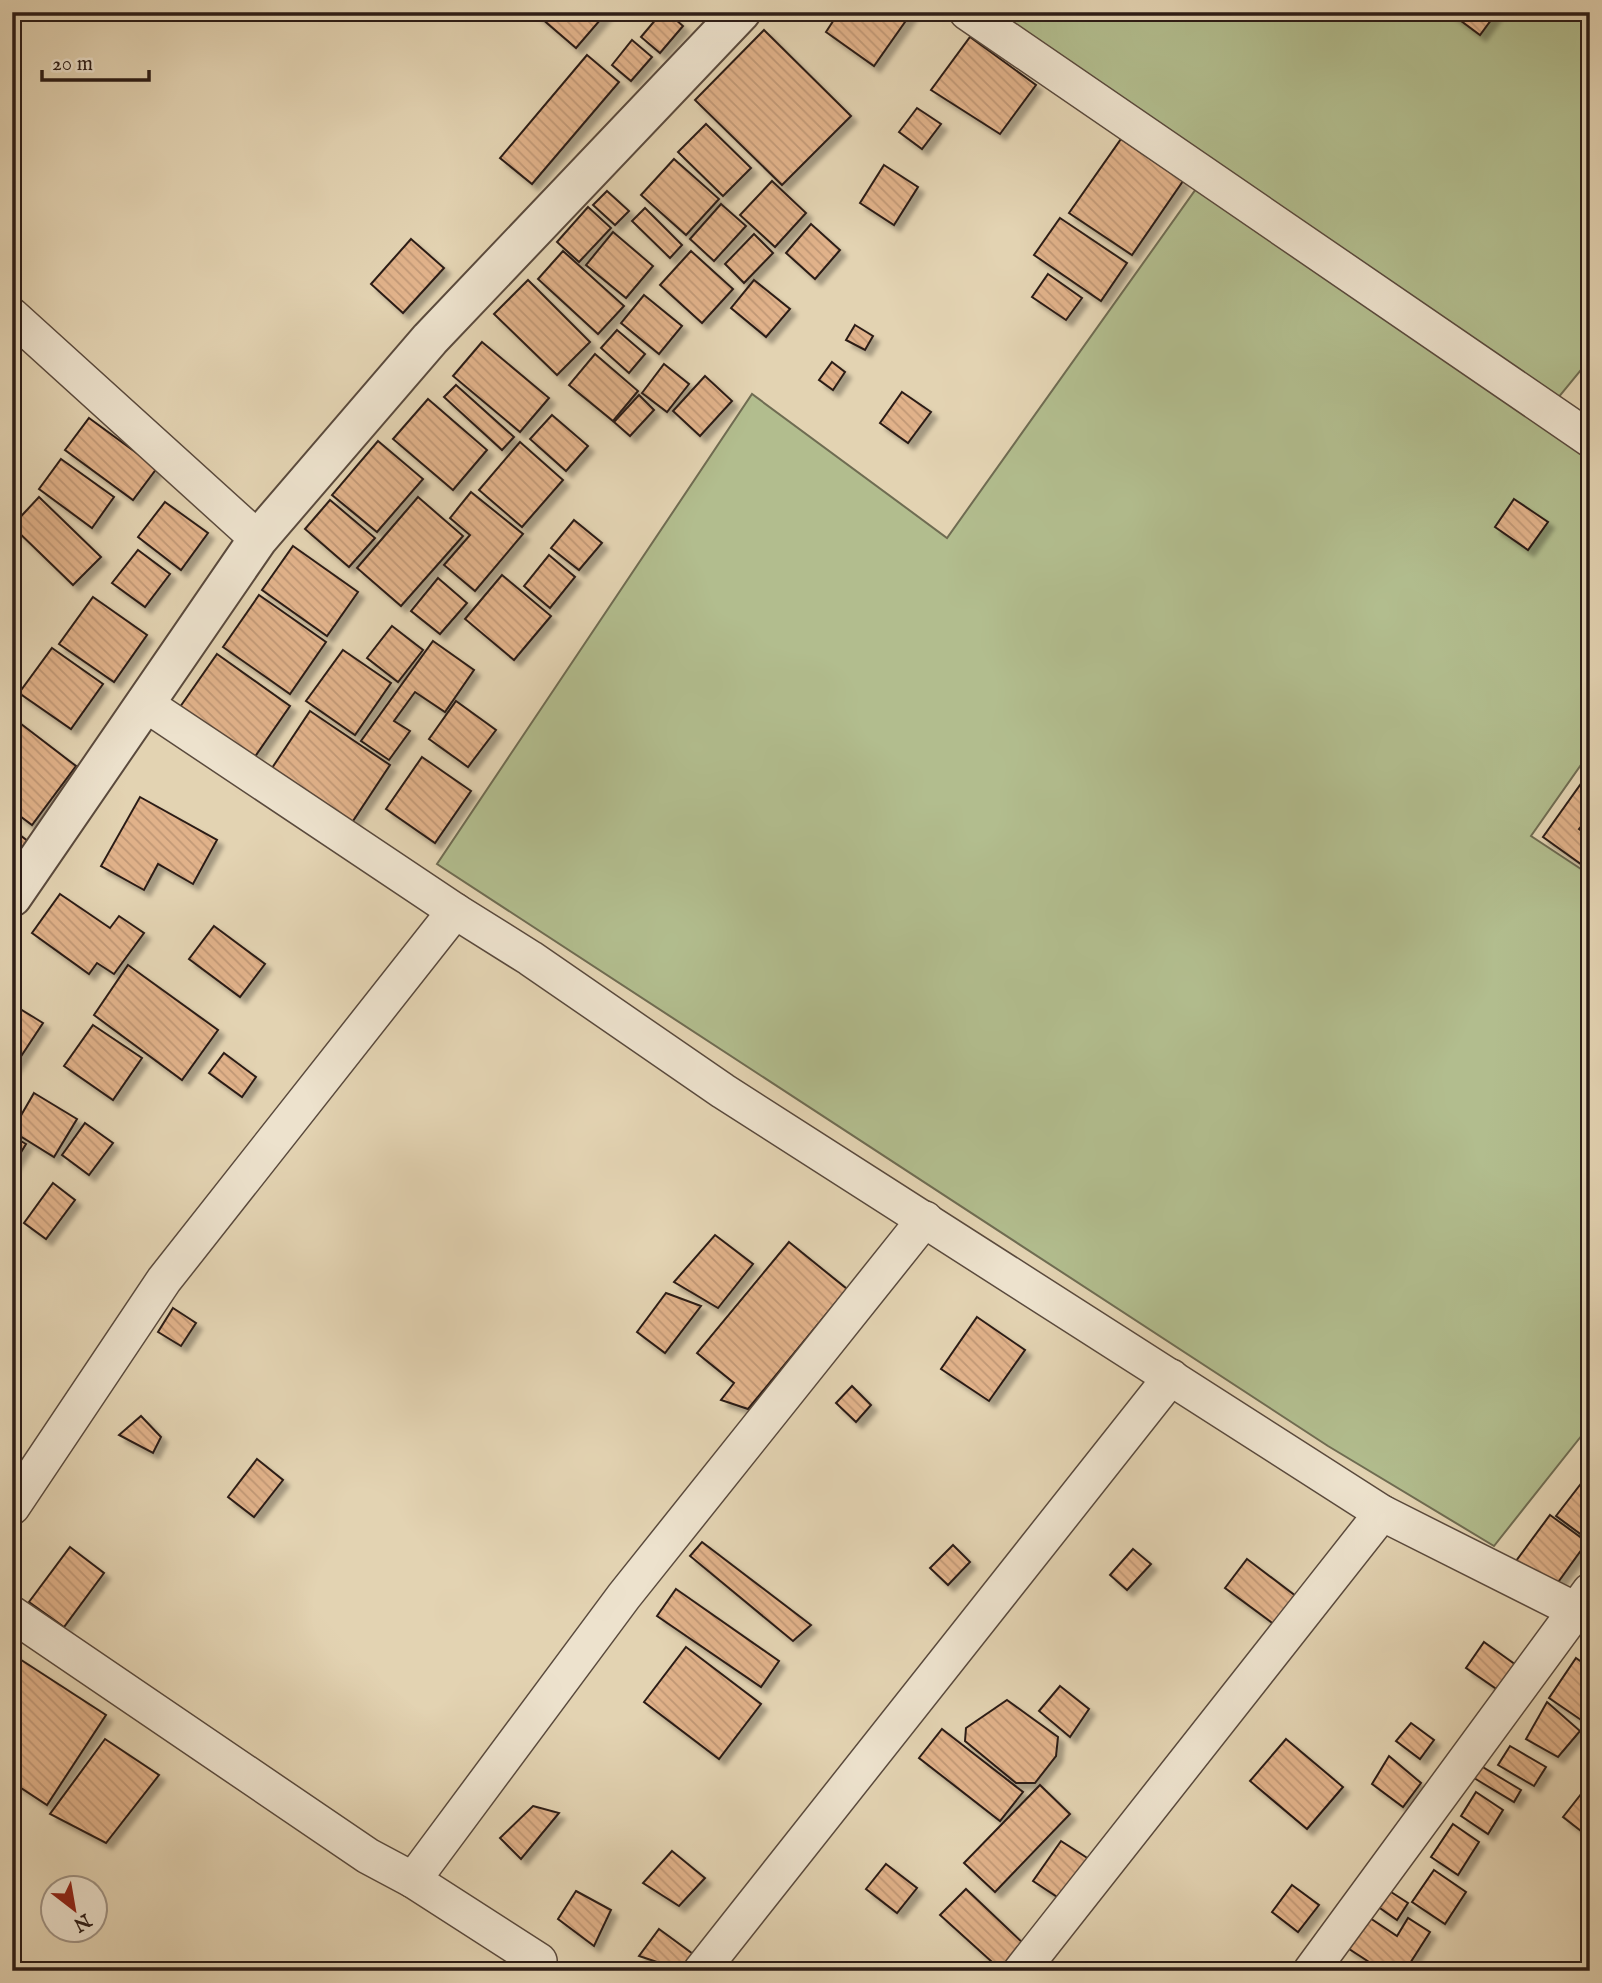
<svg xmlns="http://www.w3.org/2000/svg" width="1602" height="1983" viewBox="0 0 1602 1983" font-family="'IM FELL English',serif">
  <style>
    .grass { fill: #b2bd8e; stroke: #6f6c52; stroke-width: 2 }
    .building { fill: url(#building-back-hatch); stroke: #2c1c16; stroke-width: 2; filter: url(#shadow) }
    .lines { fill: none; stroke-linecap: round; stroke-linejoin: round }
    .minor-casing { stroke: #5a4a3d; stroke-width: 38 }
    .tertiary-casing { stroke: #5a4a3d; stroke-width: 42 }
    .minor { stroke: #ede2cd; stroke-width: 35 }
    .tertiary { stroke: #ede2cd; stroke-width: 38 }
  </style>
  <defs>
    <pattern id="building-back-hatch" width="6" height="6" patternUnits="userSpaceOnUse" patternTransform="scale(1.75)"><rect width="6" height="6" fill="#e1b28a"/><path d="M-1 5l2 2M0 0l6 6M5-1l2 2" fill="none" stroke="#c19876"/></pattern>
    <filter id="shadow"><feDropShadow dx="6" dy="6" stdDeviation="2" flood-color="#0004"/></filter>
  </defs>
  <rect width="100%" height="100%" fill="#e3d3b2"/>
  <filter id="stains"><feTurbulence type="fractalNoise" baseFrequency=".00286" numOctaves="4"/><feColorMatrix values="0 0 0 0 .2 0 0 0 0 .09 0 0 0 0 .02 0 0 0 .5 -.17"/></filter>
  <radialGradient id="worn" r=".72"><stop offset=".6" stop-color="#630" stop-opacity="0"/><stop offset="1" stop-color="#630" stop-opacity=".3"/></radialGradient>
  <g class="grass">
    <polygon points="998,12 1590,12 1590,359 1558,398"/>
    <polygon points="1196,189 1590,456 1590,752 1531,836 1590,875 1590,1425 1494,1546 1328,1446 437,864 752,394 947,538"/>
  </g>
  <g class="building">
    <polygon points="534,12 607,12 576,48"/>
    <polygon points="662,12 667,12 683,26 660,53 641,37"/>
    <polygon points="839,12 912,12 874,66 826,32"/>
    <polygon points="1449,12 1497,12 1480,35"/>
    <polygon points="764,30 851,116 782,185 695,100"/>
    <polygon points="970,37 1036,85 1000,134 931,90"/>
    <polygon points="632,40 652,57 631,81 612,65"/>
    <polygon points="587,55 619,82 532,184 500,158"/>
    <polygon points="917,108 941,124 922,149 899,132"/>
    <polygon points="706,124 751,168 723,196 678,152"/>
    <polygon points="1121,139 1183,181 1132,255 1069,213"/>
    <polygon points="674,159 719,199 686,235 641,195"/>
    <polygon points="884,165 918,187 894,225 860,203"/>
    <polygon points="772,181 806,213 775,247 740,215"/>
    <polygon points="607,191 629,211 615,225 593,205"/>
    <polygon points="721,204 746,226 714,261 690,239"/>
    <polygon points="588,207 611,228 579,262 557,242"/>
    <polygon points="645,208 682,245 670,258 632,221"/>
    <polygon points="1060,218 1127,263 1101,301 1034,255"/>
    <polygon points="811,224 840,250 815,279 786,253"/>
    <polygon points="613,232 653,266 626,298 586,265"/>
    <polygon points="754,234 773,253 744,283 725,264"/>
    <polygon points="411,239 444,268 403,313 371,284"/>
    <polygon points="563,251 624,306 598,334 538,279"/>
    <polygon points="691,251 733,289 702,323 660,285"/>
    <polygon points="1048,274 1082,298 1066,320 1032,297"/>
    <polygon points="528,280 590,342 557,375 494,314"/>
    <polygon points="754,280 790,309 766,337 731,308"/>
    <polygon points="644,295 682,326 659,354 621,323"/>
    <polygon points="855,325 873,336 865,350 846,340"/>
    <polygon points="617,330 645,354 629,373 601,348"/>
    <polygon points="482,342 549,398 520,432 453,376"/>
    <polygon points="595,354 638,391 613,421 569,385"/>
    <polygon points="832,362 845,372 833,390 819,380"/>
    <polygon points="664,364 689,384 667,412 642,393"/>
    <polygon points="705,376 732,401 700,436 673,411"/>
    <polygon points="456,385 514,437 502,450 444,397"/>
    <polygon points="902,392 931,412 908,443 880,423"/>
    <polygon points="639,395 654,410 630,436 614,422"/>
    <polygon points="428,399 487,450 453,490 393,439"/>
    <polygon points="552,415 588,446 566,471 530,439"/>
    <polygon points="89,418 157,468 133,500 65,450"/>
    <polygon points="378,441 423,479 377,532 332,495"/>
    <polygon points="520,442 563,480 522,527 479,490"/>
    <polygon points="61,459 114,497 92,528 39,489"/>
    <polygon points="471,492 523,534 475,591 444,565 470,535 450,518"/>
    <polygon points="39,497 101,557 73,585 12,526"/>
    <polygon points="418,497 463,536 401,606 357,568"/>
    <polygon points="1514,499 1548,522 1528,550 1495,527"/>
    <polygon points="330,500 375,538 349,567 305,529"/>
    <polygon points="165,502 208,533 181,570 138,537"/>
    <polygon points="574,520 602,543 579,570 551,548"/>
    <polygon points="293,546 358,592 327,636 262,590"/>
    <polygon points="138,550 170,574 145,607 112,583"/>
    <polygon points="549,555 575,577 550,608 524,586"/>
    <polygon points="502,575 551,616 514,660 465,619"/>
    <polygon points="438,578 467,603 440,634 411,611"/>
    <polygon points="259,595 326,642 290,694 223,647"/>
    <polygon points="93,597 147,635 114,682 59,644"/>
    <polygon points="392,626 423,650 398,682 367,658"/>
    <polygon points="433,641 474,670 445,712 415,692 394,721 410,731 389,760 361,741"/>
    <polygon points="52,648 103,684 71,729 19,693"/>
    <polygon points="343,650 391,683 355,735 306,701"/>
    <polygon points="217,654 290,706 254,758 180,707"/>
    <polygon points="456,701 496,730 468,767 429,739"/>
    <polygon points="310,711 390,765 347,830 266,777"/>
    <polygon points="12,717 76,766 32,825 12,810"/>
    <polygon points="422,757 471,791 435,843 386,809"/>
    <polygon points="1590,771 1590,815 1579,829 1590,837 1590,859 1585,867 1543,837"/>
    <polygon points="140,797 217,840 193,884 158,864 144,890 101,866"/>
    <polygon points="12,829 29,842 15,859 12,857"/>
    <polygon points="60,894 110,928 119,916 144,933 114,974 97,963 89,974 32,933"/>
    <polygon points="214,926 265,964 240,997 189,959"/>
    <polygon points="128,965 218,1030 182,1080 94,1015"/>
    <polygon points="12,1004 43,1023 12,1070"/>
    <polygon points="93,1025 142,1058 113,1100 64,1066"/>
    <polygon points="224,1053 256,1077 242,1097 209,1073"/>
    <polygon points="34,1093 77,1119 54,1157 12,1131"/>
    <polygon points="85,1123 113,1143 89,1175 62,1155"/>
    <polygon points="12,1136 26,1144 12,1167"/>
    <polygon points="53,1183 75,1200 46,1239 24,1223"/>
    <polygon points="715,1235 753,1264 718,1308 674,1282"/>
    <polygon points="789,1242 847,1289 748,1409 721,1400 734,1383 697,1353"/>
    <polygon points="666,1293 701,1306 665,1353 637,1332"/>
    <polygon points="173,1308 196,1323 181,1346 158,1332"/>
    <polygon points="977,1317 1025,1350 989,1401 941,1369"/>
    <polygon points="852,1386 871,1405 856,1422 836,1403"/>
    <polygon points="141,1416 161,1437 153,1453 119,1435"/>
    <polygon points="257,1459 283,1480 254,1517 228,1497"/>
    <polygon points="1583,1481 1590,1485 1590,1541 1556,1516"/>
    <polygon points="1550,1515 1587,1542 1551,1592 1513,1565"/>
    <polygon points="702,1542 811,1625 793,1641 690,1556"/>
    <polygon points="953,1545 970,1562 948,1585 930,1568"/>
    <polygon points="70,1547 104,1573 64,1627 29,1602"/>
    <polygon points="1133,1549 1151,1564 1127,1590 1110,1575"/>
    <polygon points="1247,1559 1305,1603 1283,1631 1225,1588"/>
    <polygon points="676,1589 779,1661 761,1687 657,1616"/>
    <polygon points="1484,1642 1516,1665 1498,1690 1466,1668"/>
    <polygon points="686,1647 761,1704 719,1759 644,1702"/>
    <polygon points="12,1654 106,1715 47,1805 12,1782"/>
    <polygon points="1576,1658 1590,1668 1587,1724 1549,1698"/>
    <polygon points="1060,1686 1089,1709 1070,1737 1039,1711"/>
    <polygon points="1007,1700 1058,1737 1056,1756 1035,1783 1016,1783 965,1741 966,1728"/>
    <polygon points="1547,1702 1580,1731 1558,1757 1526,1739"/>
    <polygon points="1411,1723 1434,1740 1420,1759 1396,1741"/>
    <polygon points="942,1729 1023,1792 1000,1821 919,1758"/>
    <polygon points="105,1739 159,1775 106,1843 50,1814"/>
    <polygon points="1286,1739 1343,1787 1307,1829 1250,1781"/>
    <polygon points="1510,1746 1546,1767 1534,1786 1498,1765"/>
    <polygon points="1389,1756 1421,1783 1403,1807 1372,1784"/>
    <polygon points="1481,1766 1521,1790 1514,1802 1474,1778"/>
    <polygon points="1589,1784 1590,1784 1590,1838 1563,1817"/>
    <polygon points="1040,1785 1070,1814 995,1892 964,1863"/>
    <polygon points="1476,1792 1503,1810 1488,1834 1461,1816"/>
    <polygon points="533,1806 559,1813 521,1859 500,1838"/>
    <polygon points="1453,1824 1479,1842 1458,1875 1431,1857"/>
    <polygon points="1061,1841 1095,1863 1068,1904 1033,1881"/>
    <polygon points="672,1851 705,1878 679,1906 643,1883"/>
    <polygon points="886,1864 917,1888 897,1913 866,1889"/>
    <polygon points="1434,1870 1466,1892 1445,1924 1412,1902"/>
    <polygon points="1292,1885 1319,1905 1298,1932 1272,1912"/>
    <polygon points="966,1889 1026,1946 1008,1971 1002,1971 940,1915"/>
    <polygon points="1388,1890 1408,1903 1397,1920 1377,1906"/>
    <polygon points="576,1891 611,1910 594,1946 558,1919"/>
    <polygon points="1367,1916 1397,1936 1408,1918 1430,1932 1405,1971 1383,1971 1346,1947"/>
    <polygon points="659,1929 693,1954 681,1970 639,1956"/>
  </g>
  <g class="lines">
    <defs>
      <g id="minor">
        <polyline points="967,12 1590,439"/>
        <polyline points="12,316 258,539"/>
        <polyline points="144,703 455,911 530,958 723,1091 1382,1513 1575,1610"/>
        <polyline points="12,1507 164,1280 455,911"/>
        <polyline points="12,1614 368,1856 413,1880 624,1596 925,1219"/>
        <polyline points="413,1880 539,1961"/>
        <polyline points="701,1971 1171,1377"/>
        <polyline points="1021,1971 1382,1513"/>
        <polyline points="1311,1971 1590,1591"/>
      </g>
      <polyline id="tertiary" points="12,897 258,539 430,339 741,12"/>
    </defs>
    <use href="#minor" class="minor-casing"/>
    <use href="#tertiary" class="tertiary-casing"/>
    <use href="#minor" class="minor"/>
    <use href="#tertiary" class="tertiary"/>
  </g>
  <rect width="1602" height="1983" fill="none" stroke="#e3d3b2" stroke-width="42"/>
  <rect x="14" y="14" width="1574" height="1955" fill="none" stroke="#2c1c16" stroke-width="3.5"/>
  <rect x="21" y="21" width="1560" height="1941" fill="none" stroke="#2c1c16" stroke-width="2"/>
  <g transform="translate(74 1909) rotate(149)"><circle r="33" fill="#ede2cd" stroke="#a09384" stroke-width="2"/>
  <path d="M0-5L12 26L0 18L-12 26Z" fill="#8f2418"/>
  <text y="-10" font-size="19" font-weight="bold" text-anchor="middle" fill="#2c1c16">N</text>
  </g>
  <path d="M42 70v10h107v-10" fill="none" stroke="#2c1c16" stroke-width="3.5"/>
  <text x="52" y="70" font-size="21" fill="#2c1c16" stroke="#ede2cd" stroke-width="5" paint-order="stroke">20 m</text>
  <rect width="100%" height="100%" filter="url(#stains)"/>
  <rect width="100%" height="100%" fill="url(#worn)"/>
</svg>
